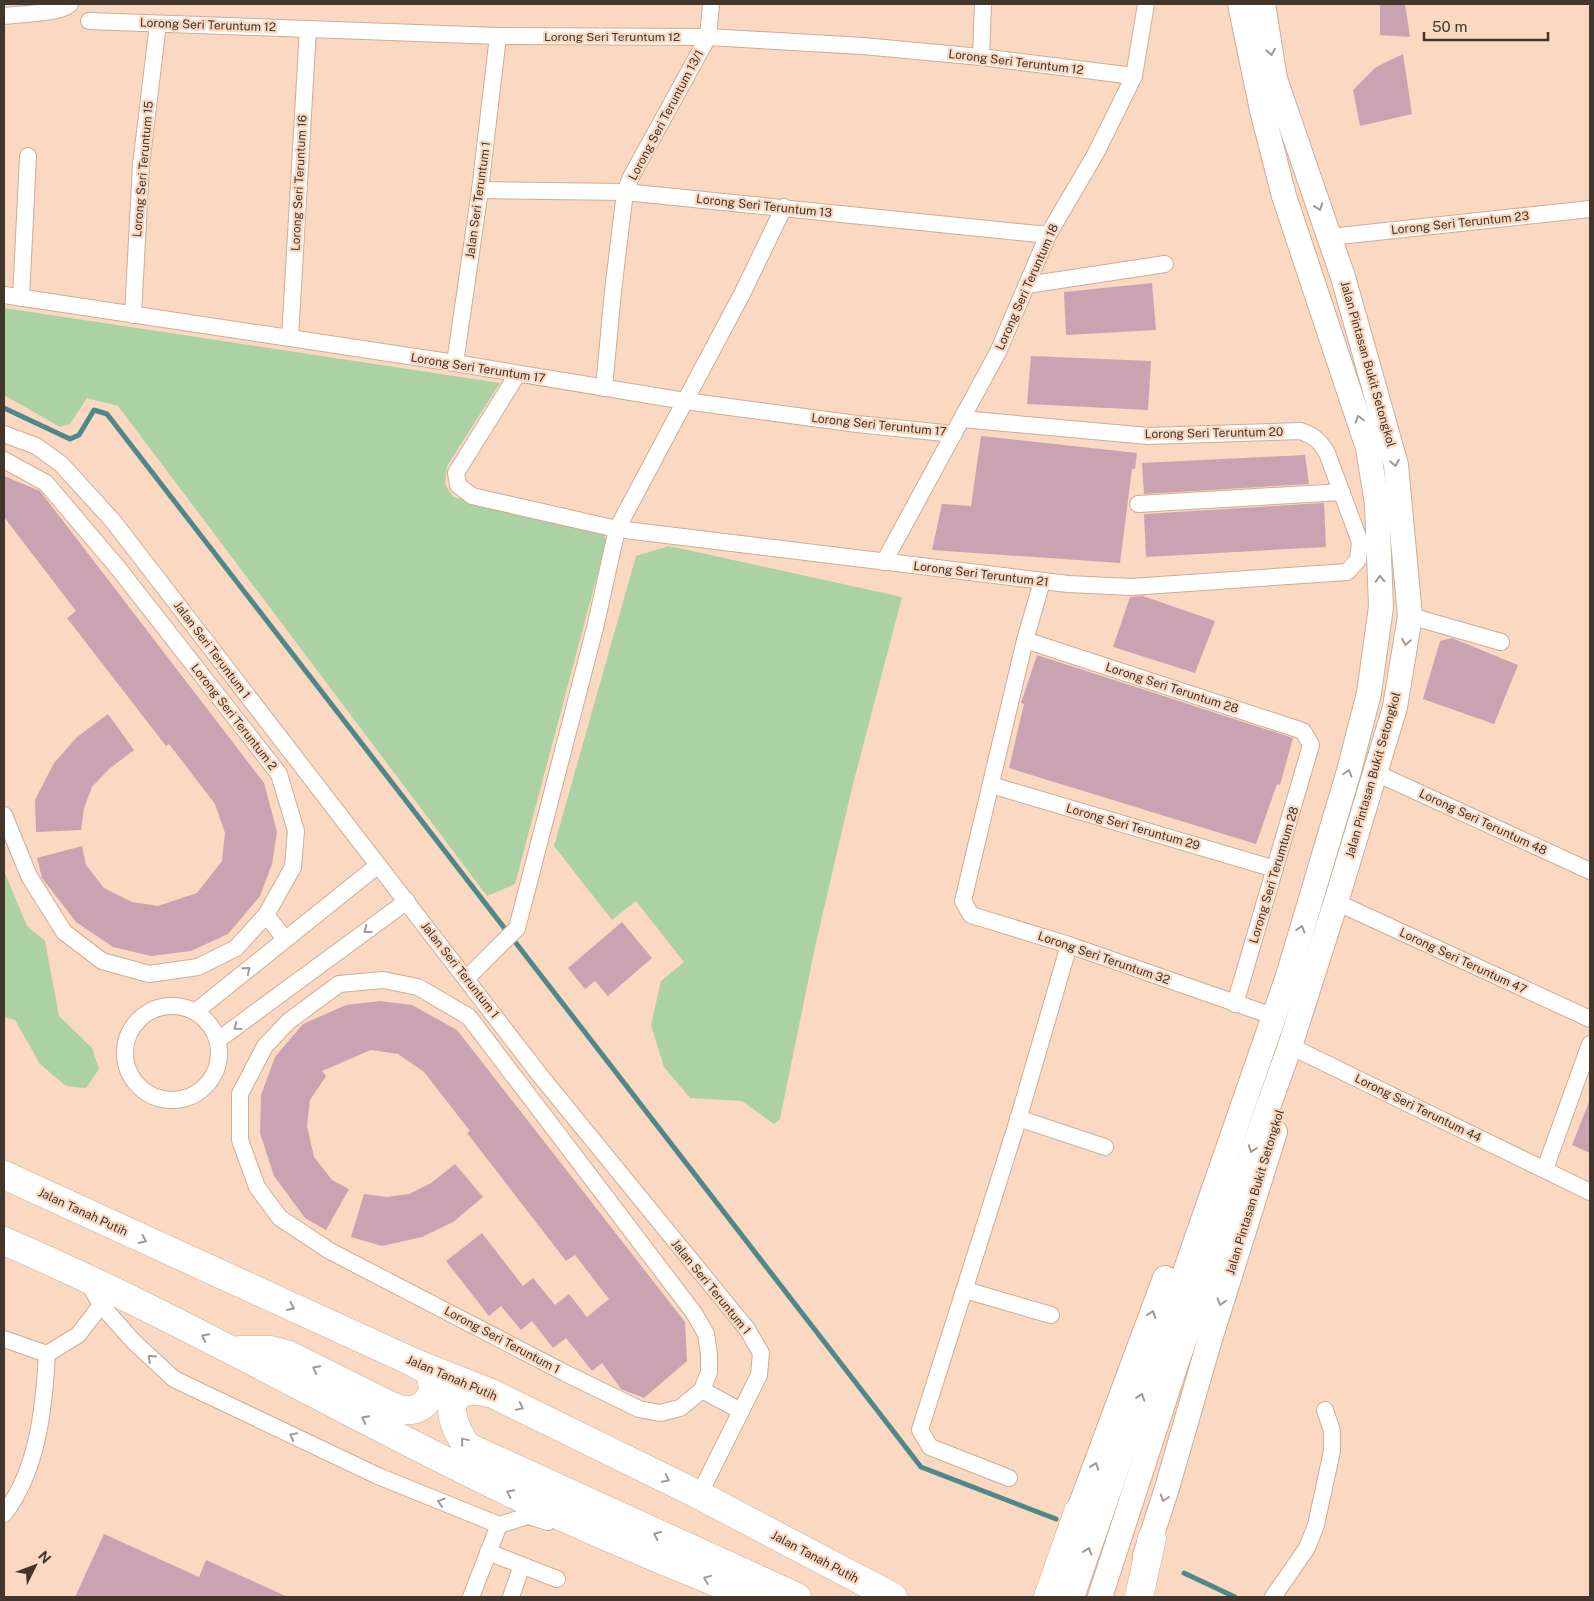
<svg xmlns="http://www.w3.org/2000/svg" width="1594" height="1601" viewBox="0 0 1594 1601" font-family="'Public Sans',sans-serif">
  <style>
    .green { fill: #abd1a4 }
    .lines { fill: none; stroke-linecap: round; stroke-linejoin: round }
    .stream { stroke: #4f888a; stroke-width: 5 }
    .building { fill: #c9a3b2 }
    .minor-casing { stroke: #cead97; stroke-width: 18 }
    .secondary-casing { stroke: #cead97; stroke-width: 26 }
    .trunk-casing { stroke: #cead97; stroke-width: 29 }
    .minor { stroke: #fff; stroke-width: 16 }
    .secondary { stroke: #fff; stroke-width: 24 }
    .trunk { stroke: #fff; stroke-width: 28 }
    .oneway { stroke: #a09a96 }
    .labels { text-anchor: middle; stroke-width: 4.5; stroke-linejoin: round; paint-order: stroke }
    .street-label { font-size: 12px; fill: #42352c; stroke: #fad8c1 }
  </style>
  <rect width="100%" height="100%" fill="#fad8c1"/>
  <g class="green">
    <polygon points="4,308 500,383 447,466 445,484 453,497 602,528 606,542 515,884 487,896 118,406 87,398 70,424 60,427 4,395"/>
    <polygon points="669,546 902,597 851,792 815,947 780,1119 774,1124 742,1101 690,1098 664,1067 651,1025 661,981 684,962 636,901 612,920 554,846 636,556"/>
    <polygon points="4,871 27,926 45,941 59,1016 92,1048 99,1069 86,1088 66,1086 40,1064 15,1020 4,1017"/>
  </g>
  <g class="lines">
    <g class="stream">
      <polyline points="4,408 70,439 79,435 94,410 107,414 921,1467 1056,1519"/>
      <polyline points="1184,1573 1235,1597"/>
    </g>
  </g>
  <g class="building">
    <polygon points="1380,4 1405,4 1410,37 1380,35"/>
    <polygon points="1403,54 1412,114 1360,126 1353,90 1376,67"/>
    <polygon points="1152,283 1156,330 1066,335 1064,292"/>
    <polygon points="1031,356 1151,361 1148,410 1027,404"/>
    <polygon points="981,436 1137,453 1135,469 1132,469 1120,563 932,550 942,504 971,506"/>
    <polygon points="1305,455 1309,484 1144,494 1142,463"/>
    <polygon points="4,476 40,491 264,783 277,832 272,864 260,896 228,934 191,951 151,956 113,947 76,922 42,878 37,858 82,846 86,865 104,888 132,902 158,906 197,893 222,861 225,833 215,804 169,744 166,746 67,618 76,611 4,517"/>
    <polygon points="1324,503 1326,547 1146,557 1144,514"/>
    <polygon points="1143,596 1215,621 1195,673 1113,647 1130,597"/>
    <polygon points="1452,638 1518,665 1494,724 1423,699 1440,641"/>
    <polygon points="1037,655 1293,738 1280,785 1277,784 1256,844 1009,768 1024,704 1021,703"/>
    <polygon points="108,714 134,750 109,769 92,787 84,808 81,830 36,832 35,800 54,763 77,737"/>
    <polygon points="622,922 652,958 608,996 595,981 585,989 568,968"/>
    <polygon points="380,1001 412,1005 457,1030 685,1322 687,1361 644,1398 621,1389 602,1363 592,1371 566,1338 553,1348 532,1321 521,1330 501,1306 489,1316 446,1261 482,1233 523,1286 533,1278 555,1305 569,1294 587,1317 609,1299 575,1255 566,1261 467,1133 470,1131 424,1072 398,1054 371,1050 322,1071 326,1076 310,1100 307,1126 314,1157 332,1180 349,1189 326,1230 305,1218 274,1176 260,1133 261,1095 275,1057 303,1024 346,1005"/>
    <polygon points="1589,1102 1590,1102 1590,1153 1572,1145"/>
    <polygon points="455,1164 483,1197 453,1222 422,1237 382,1246 351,1237 364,1194 387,1197 409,1194 431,1183"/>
    <polygon points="104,1534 199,1577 206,1560 288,1597 75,1597"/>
  </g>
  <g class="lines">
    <defs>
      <g id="minor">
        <path d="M 4,16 C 19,14 59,14 70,4"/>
        <polyline points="89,21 498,36 708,37 863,46 981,57 1134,76"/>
        <polyline points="981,57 983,4"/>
        <polyline points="480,190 625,192 1048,235"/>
        <polyline points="1330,237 1590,209"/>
        <polyline points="1027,285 1165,264"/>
        <polyline points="4,295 455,363 685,401 857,424 954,434"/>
        <polyline points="21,298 28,156"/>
        <polyline points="133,315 141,165 158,24"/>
        <polyline points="290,338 308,29"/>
        <polyline points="455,363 480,190 498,36"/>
        <path d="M 517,375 L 456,473 L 458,485 L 472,496 L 617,529 L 1068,584 L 1131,587 L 1347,572 L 1358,560 L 1360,542 L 1327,453 C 1320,441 1314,436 1301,431 L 1148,436 L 962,419"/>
        <polyline points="604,388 613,291 625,192 631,177 708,37 711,4"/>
        <polyline points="4,434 36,446 61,464 113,521 539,1074 747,1329 761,1353 759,1375 699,1495"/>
        <polyline points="4,460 46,483 118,568 279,774 296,831 293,867 266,915 236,948 198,967 149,974 102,961 64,932 29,876 4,815"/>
        <polyline points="1138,504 1342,492"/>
        <polyline points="884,562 998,352 1048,235 1096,153 1134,76 1146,4"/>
        <polyline points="1042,582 1025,640 963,901 971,915 1069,945 1264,1013"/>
        <polyline points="1410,616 1501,642"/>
        <polyline points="1025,640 1303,731 1311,745 1235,1004"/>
        <polyline points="1376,773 1590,871"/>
        <polyline points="991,785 1275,869"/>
        <polyline points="1336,902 1590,1019"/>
        <polyline points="266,915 285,939"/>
        <polyline points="467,978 517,928 595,628 617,529 742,294 784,207"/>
        <polygon points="383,980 418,987 469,1017 694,1313 706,1334 709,1354 709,1372 702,1390 680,1408 660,1413 639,1409 565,1373 330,1251 280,1218 257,1187 240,1140 240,1094 265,1046 289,1021 339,984"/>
        <circle cx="172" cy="1053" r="47"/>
        <polyline points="195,1012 377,866"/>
        <polyline points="218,1040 407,901"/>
        <polyline points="1290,1046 1590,1192"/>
        <polyline points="1018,1118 1105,1147"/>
        <polyline points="1545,1169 1590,1044"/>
        <polyline points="87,1280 101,1305 134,1342 174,1379 378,1476 499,1525 528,1516 548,1522"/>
        <polyline points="965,1290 1051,1315"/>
        <polyline points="4,1339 47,1354 78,1335 101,1305"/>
        <polyline points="702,1390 741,1411"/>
        <polyline points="1009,1478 930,1447 920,1430 1018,1120 1069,945"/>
        <path d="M 4,1514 C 38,1470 44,1408 47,1354"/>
        <polyline points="488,1552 557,1579"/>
        <polyline points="471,1597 499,1525"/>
        <polyline points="511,1597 522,1565"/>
        <polyline points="1273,1597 1307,1548 1316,1525 1332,1451 1332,1431 1325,1410"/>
      </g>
      <g id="secondary">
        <polyline points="1074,1531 1078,1512 1165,1278"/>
        <polyline points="1145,1556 1167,1488 1210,1339 1275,1132"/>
        <polyline points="1072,1597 1288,976 1349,771 1369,693 1381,607 1377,504 1368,448 1284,196 1262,110 1240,4"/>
        <polyline points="1100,1597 1177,1361 1290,1046 1336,902 1395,707 1410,616 1396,465 1343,277 1275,79 1263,4"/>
      </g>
      <g id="trunk">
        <polyline points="4,1175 415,1363 491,1393 699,1495 893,1597"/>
        <path d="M 4,1241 C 177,1315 341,1412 511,1493 C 590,1531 671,1564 752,1597"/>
        <path d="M 240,1350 L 271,1350 L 289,1355 L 389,1405 C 394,1407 400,1410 405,1410 C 426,1412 440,1390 428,1372 C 426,1368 419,1366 415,1363"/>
        <path d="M 489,1393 C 483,1392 475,1390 469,1391 C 439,1396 456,1433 468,1447 L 797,1597"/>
        <polyline points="1048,1597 1078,1512"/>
        <polyline points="1139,1597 1152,1538"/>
      </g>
    </defs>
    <use href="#minor" class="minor-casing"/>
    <use href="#secondary" class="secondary-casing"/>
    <use href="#trunk" class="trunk-casing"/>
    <use href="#minor" class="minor"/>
    <use href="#secondary" class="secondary"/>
    <use href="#trunk" class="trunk"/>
  </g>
  <defs><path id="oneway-chevron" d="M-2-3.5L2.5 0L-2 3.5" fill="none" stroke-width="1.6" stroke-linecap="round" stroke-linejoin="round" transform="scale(1.25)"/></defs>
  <g class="oneway">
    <use href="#oneway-chevron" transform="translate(1271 52) rotate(81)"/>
    <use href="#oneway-chevron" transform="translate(1319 207) rotate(70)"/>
    <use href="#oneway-chevron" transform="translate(1359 419) rotate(-106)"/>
    <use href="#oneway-chevron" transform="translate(1395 463) rotate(79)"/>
    <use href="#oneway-chevron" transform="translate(1380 579) rotate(-92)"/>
    <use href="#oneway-chevron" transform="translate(1406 642) rotate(100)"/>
    <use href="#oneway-chevron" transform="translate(1348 773) rotate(-74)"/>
    <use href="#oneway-chevron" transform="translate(1301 929) rotate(-74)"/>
    <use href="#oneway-chevron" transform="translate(367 930) rotate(143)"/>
    <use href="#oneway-chevron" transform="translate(247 970) rotate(-39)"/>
    <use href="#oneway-chevron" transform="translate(237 1027) rotate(144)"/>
    <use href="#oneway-chevron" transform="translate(1252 1149) rotate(110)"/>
    <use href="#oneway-chevron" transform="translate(143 1240) rotate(25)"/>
    <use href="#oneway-chevron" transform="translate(1221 1302) rotate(107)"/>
    <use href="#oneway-chevron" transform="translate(291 1307) rotate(24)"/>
    <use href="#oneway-chevron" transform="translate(1152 1314) rotate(-70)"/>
    <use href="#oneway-chevron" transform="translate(205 1337) rotate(-153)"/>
    <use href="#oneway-chevron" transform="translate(151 1358) rotate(-137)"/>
    <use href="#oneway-chevron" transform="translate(316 1369) rotate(-153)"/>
    <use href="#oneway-chevron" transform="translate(1141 1397) rotate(-71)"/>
    <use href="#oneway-chevron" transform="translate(520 1407) rotate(26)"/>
    <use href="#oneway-chevron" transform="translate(365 1419) rotate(-153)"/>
    <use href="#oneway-chevron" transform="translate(293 1436) rotate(-154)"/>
    <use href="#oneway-chevron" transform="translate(464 1441) rotate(-130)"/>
    <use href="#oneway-chevron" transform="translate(1095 1466) rotate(-70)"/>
    <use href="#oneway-chevron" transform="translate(666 1479) rotate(26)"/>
    <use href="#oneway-chevron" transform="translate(510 1493) rotate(-154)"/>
    <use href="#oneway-chevron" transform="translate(1164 1498) rotate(108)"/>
    <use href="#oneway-chevron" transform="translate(441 1502) rotate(-163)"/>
    <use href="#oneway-chevron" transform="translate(657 1535) rotate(-155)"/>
    <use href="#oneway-chevron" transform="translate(1088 1551) rotate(-71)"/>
    <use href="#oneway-chevron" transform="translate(707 1579) rotate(-158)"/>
  </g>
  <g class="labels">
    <g class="street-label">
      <text transform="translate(208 25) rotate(2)" y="4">Lorong Seri Teruntum 12</text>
      <text x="612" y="41">Lorong Seri Teruntum 12</text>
      <text transform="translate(1016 62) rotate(7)" y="4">Lorong Seri Teruntum 12</text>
      <text transform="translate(666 115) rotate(-62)" y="4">Lorong Seri Teruntum 13/1</text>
      <text transform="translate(143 169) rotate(-85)" y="4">Lorong Seri Teruntum 15</text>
      <text transform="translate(299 183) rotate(-87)" y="4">Lorong Seri Teruntum 16</text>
      <text transform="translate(478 200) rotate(-82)" y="4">Jalan Seri Teruntum 1</text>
      <text transform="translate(764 206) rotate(6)" y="4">Lorong Seri Teruntum 13</text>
      <text transform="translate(1460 223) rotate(-6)" y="4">Lorong Seri Teruntum 23</text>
      <text transform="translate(1027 287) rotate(-66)" y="4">Lorong Seri Teruntum 18</text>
      <text transform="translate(1368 364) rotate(74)" y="4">Jalan Pintasan Bukit Setongkol</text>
      <text transform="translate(478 368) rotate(9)" y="4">Lorong Seri Teruntum 17</text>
      <text transform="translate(879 425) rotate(6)" y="4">Lorong Seri Teruntum 17</text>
      <text transform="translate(1214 433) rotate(-1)" y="4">Lorong Seri Teruntum 20</text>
      <text transform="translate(981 574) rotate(7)" y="4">Lorong Seri Teruntum 21</text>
      <text transform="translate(212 650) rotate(53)" y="4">Jalan Seri Teruntum 1</text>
      <text transform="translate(1172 688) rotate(18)" y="4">Lorong Seri Teruntum 28</text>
      <text transform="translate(234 717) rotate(52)" y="4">Lorong Seri Teruntum 2</text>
      <text transform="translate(1373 775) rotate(-74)" y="4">Jalan Pintasan Bukit Setongkol</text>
      <text transform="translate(1483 822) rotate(25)" y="4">Lorong Seri Teruntum 48</text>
      <text transform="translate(1133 827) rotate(16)" y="4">Lorong Seri Teruntum 29</text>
      <text transform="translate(1274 875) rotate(-73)" y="4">Lorong Seri Terumtum 28</text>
      <text transform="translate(1104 958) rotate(19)" y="4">Lorong Seri Teruntum 32</text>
      <text transform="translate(1463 961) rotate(25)" y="4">Lorong Seri Teruntum 47</text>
      <text transform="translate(460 970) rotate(52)" y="4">Jalan Seri Teruntum 1</text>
      <text transform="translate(1418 1108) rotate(26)" y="4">Lorong Seri Teruntum 44</text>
      <text transform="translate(1255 1192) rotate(-73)" y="4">Jalan Pintasan Bukit Setongkol</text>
      <text transform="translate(83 1212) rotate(25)" y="4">Jalan Tanah Putih</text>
      <text transform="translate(711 1287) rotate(51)" y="4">Jalan Seri Teruntum 1</text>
      <text transform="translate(502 1340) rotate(28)" y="4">Lorong Seri Teruntum 1</text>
      <text transform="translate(452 1378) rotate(23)" y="4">Jalan Tanah Putih</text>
      <text transform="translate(815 1557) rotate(28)" y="4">Jalan Tanah Putih</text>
    </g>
  </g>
  <rect width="1594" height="1601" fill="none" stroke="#42352c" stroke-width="10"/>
  <g transform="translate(35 1566) rotate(48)" stroke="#fad8c1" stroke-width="4" paint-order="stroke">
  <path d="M0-4L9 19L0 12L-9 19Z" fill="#42352c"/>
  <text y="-8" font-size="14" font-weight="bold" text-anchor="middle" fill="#42352c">N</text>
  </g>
  <path d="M1424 32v8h124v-8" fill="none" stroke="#42352c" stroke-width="2.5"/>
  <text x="1432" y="32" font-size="15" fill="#42352c" stroke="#fad8c1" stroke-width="4" paint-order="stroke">50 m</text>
</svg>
